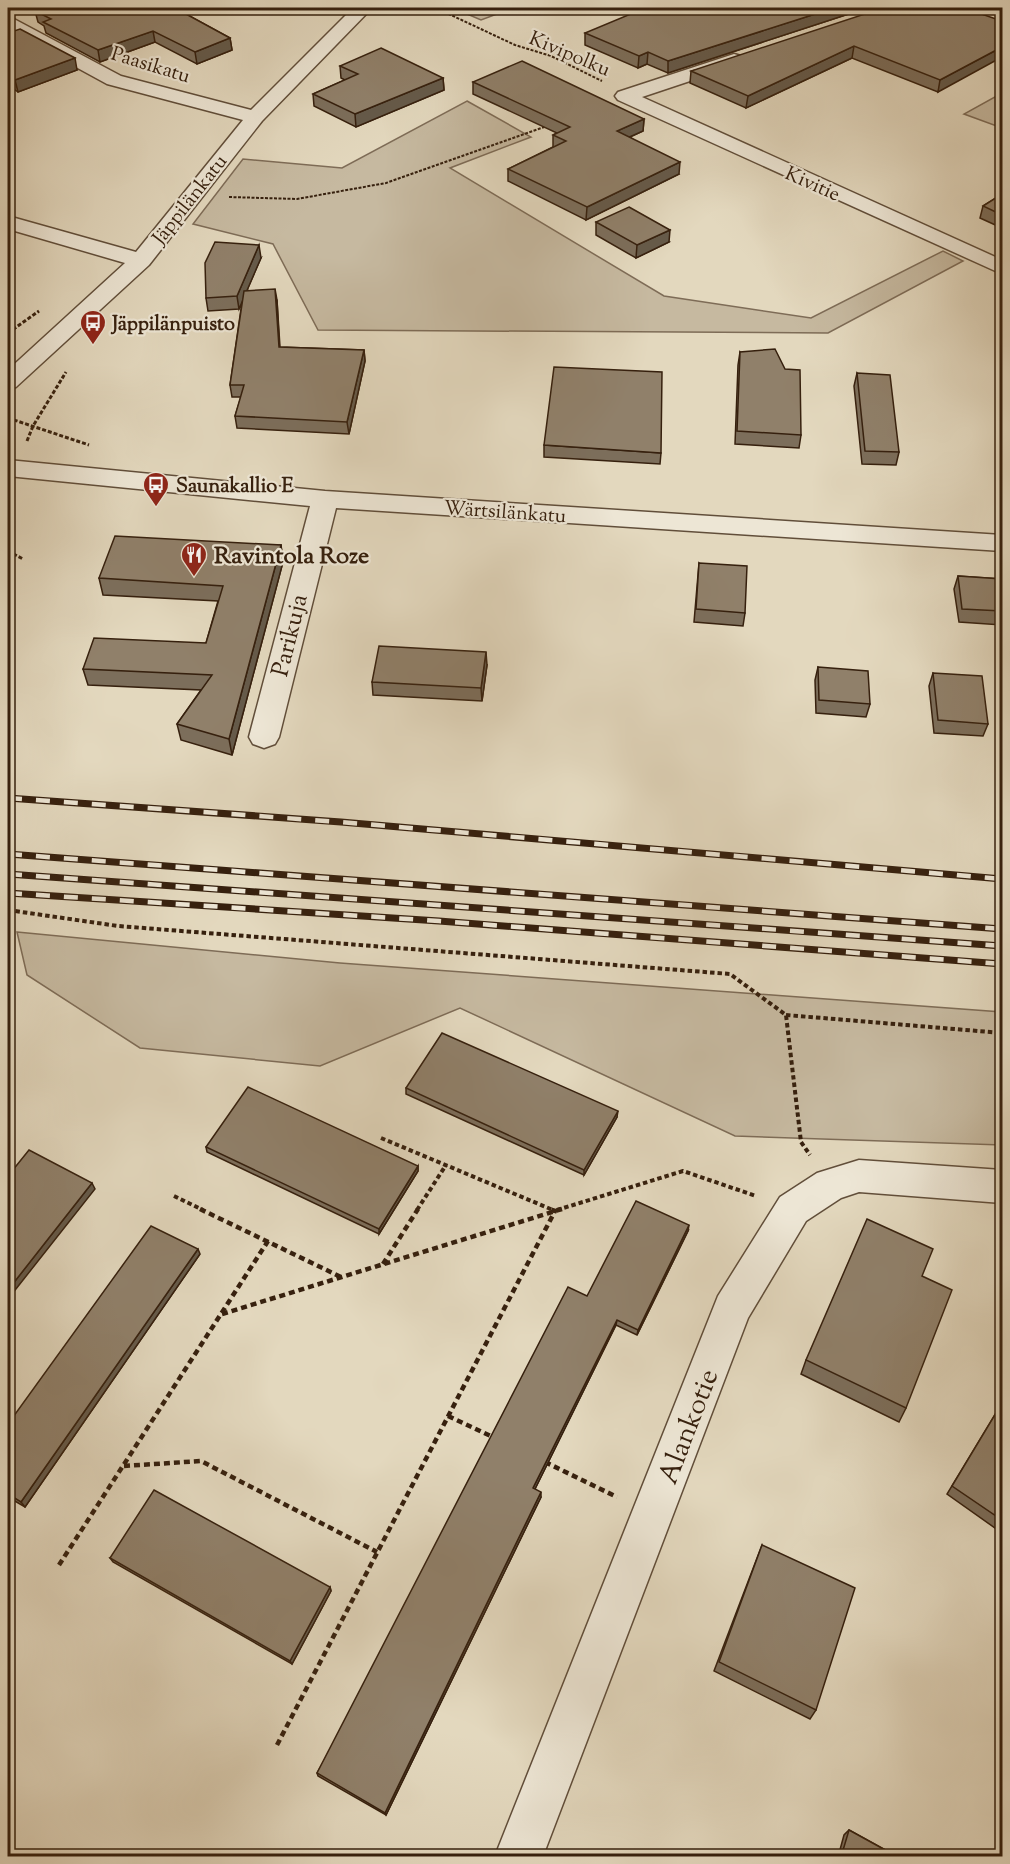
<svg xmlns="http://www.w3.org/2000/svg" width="1010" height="1864" viewBox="0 0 1010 1864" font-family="'Sorts Mill Goudy',serif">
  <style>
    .green { fill: #c6b9a0; stroke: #7e6c57; stroke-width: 1.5 }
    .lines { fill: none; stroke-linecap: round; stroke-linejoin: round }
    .minor-casing { stroke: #614e3a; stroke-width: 3 }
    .path-far3 { stroke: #36200e; stroke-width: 2; stroke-dasharray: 3 1.5; stroke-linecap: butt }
    .path-far2 { stroke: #36200e; stroke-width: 3; stroke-dasharray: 4 2; stroke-linecap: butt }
    .path-far1 { stroke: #36200e; stroke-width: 4; stroke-dasharray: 4.5 3; stroke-linecap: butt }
    .path { stroke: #36200e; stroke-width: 4.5; stroke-dasharray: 6 4; stroke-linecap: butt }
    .minor { fill: #ede6d5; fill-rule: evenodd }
    .rail-casing { stroke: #36200e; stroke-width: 7 }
    .rail { stroke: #ede6d5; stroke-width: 4.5; stroke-dasharray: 14; stroke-linecap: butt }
    .wall { fill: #7c6e5b; stroke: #36200e; stroke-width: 1.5 }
    .shaded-wall { fill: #655a4a; stroke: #36200e; stroke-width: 1.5 }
    .building { fill: #90806a; stroke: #36200e; stroke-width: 1.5 }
    .labels { text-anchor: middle; stroke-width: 4.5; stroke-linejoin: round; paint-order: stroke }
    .far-street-label { font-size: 20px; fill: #36200e; stroke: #ede6d5 }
    .far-poi-label { font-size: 20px; font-weight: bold; fill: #36200e; stroke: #ede6d5; text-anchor: start }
    .poi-label { font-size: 24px; font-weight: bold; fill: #36200e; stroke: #ede6d5; text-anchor: start }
    .street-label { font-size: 24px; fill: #36200e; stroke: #ede6d5 }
    .near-street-label { font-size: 28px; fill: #36200e; stroke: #ede6d5 }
  </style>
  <rect width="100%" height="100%" fill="#e3d8be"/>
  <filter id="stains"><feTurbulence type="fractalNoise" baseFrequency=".00333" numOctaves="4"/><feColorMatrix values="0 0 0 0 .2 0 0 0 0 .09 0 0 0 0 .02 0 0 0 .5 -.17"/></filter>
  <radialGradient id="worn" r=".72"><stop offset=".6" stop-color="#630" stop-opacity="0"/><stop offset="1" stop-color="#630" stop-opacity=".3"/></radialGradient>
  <g class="green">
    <polygon points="453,8 513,8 481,20"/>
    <polygon points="1002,93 1002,128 964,114"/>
    <polygon points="467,101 531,137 450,168 664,296 811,318 943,251 963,261 828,333 318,330 273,244 193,224 243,159 342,168"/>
    <polygon points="17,932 340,963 1002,1012 1002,1145 735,1136 460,1008 320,1066 140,1048 27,975"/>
  </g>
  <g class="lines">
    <defs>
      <g id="minor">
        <polygon points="353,8 372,8 262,121 149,265 16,387 8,389 8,370 125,263 8,229 8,216 136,252 243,120 107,84 8,30 8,18 14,19 121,76 251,110"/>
        <polygon points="734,54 741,56 743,60 741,64 642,97 1002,260 1002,274 618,100 615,96 618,92"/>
        <polygon points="8,460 325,491 1002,535 1002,551 336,508 279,737 275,744 264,748 253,744 249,737 310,506 8,476"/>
        <polygon points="859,1160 1002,1170 1002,1203 859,1192 841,1198 806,1221 748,1318 543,1856 495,1856 718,1296 780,1197 817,1173"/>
      </g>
    </defs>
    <use href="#minor" class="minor-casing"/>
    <g class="path-far3">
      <polyline points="436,8 515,45 551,56 602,81"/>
      <polyline points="229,197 297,199 386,183 547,126"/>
    </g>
    <g class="path-far2">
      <polyline points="8,333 39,311"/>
      <polyline points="8,418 89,445"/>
      <polyline points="27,441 33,426 66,372"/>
      <polyline points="8,551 23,559"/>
    </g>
    <g class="path-far1">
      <polyline points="8,910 118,926 730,974 786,1015 801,1142 810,1155"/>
      <polyline points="786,1015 1002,1033"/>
      <polyline points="381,1138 553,1210"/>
      <polyline points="174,1196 203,1210"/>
      <polyline points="417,1210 446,1165"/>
      <polyline points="557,1210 683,1171 756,1196"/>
    </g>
    <g class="path">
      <polyline points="200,1209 341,1277"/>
      <polyline points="383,1264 418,1209"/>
      <polyline points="222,1314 562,1209"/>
      <polyline points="448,1416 495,1438"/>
      <polyline points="545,1462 617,1497"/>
      <polyline points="124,1466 201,1461 377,1552"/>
      <polyline points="59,1565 268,1241"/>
      <polyline points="277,1745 555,1211 549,1209"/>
    </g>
    <use href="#minor" class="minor"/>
    <defs>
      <g id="rail">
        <polyline points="8,798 341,822 1002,879"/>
        <polyline points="8,854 1002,929"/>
        <polyline points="8,874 1002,946"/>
        <polyline points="8,893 439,921 1002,964"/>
      </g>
    </defs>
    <use href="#rail" class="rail-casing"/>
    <use href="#rail" class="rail"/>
  </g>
  <g class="wall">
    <polygon points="35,8 175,8 230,38 232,50 197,64 155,42 100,62 46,33 44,26 38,22 35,11 39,10"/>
    <polygon points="867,8 668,73 647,64 638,68 585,45 585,33"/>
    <polygon points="964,8 938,92 852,58 746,108 690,83 691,71"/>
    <polygon points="8,33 77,70 18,92 8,85"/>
    <polygon points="340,66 443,78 444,90 356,127 314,106 313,94 345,80 341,78"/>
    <polygon points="473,82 644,119 643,131 630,137 679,174 586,220 508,181 508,169 553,147 553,135 557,133 473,94"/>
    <polygon points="1002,194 1002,228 980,218 983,206"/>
    <polygon points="596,222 669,242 636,258 596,235"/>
    <polygon points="261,258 247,290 277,300 280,347 364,350 365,361 349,434 237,428 235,416 241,397 232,397 230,385 242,302 239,309 208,311 206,298"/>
    <polygon points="740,352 801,435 799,448 735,444 738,365"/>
    <polygon points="857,373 899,452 896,465 862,464 854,386"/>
    <polygon points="544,445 661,453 660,464 544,457"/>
    <polygon points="281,545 283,562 232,755 181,740 177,724 201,690 88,685 83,669 206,643 218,601 103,595 99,578"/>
    <polygon points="699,563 745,613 743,626 694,622"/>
    <polygon points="958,576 1002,579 1002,625 959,622 954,589"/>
    <polygon points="487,665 482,701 373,695 372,682"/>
    <polygon points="818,667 870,704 866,717 816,713 815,680"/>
    <polygon points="933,673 988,724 983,736 934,733 929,686"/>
    <polygon points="1002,769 1002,794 999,778"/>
    <polygon points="406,1088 617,1117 584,1175 406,1094"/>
    <polygon points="206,1147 418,1166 418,1171 379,1234 207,1152"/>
    <polygon points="688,1231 637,1335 616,1325 535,1489 541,1497 386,1815 318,1776 317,1773 587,1296"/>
    <polygon points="200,1254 25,1507 8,1497 8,1424"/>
    <polygon points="922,1276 906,1408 899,1422 801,1374 806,1360"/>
    <polygon points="1002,1403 1002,1533 947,1494"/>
    <polygon points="762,1545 816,1710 810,1719 714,1671"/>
    <polygon points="110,1558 330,1587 331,1591 292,1664 113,1562"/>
    <polygon points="849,1830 898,1857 838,1857 844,1835"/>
  </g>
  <g class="shaded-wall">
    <polygon points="834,8 867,8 668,73 668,61"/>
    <polygon points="153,31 155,42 100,62 98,50"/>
    <polygon points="230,38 232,50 197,64 195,52"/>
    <polygon points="854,46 852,58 746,108 748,96"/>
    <polygon points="1002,47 1002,57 938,92 940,80"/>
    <polygon points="648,52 647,64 638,68 639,56"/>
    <polygon points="75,58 77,70 18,92 15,80"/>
    <polygon points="443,78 444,90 356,127 355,114"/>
    <polygon points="644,119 643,131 616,143 617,131"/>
    <polygon points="680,162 679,174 586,220 587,207"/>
    <polygon points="670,230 669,242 636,258 637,245"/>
    <polygon points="259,245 261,258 239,309 237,296"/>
    <polygon points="275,289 277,300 280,358 279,347"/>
    <polygon points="364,350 365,361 349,434 347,422"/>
    <polygon points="281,545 283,562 232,755 229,739"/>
    <polygon points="486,652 487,665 482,701 481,688"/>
    <polygon points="618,1111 617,1117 584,1175 584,1170"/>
    <polygon points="418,1166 418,1171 379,1234 379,1229"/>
    <polygon points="92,1183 95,1189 8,1299 8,1290"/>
    <polygon points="689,1225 688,1231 637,1335 638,1330"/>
    <polygon points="198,1249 200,1254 25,1507 21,1502"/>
    <polygon points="617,1320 616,1325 533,1493 533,1488"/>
    <polygon points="541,1492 541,1497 386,1815 385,1813"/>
    <polygon points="330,1587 331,1591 292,1664 290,1661"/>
  </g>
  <g class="building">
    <polygon points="45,8 175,8 230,38 195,52 153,31 98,50 43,22 51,19 35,11"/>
    <polygon points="645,8 834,8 668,61 648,52 639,56 585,33"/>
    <polygon points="883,8 964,8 1002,21 1002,47 940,80 854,46 748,96 691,71"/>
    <polygon points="20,29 75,58 15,80 8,75 8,33"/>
    <polygon points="381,48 443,78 355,114 313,94 358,74 340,66"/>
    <polygon points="522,61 644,119 617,131 680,162 587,207 508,169 566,141 553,135 570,127 473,82"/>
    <polygon points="1002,194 1002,215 983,206"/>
    <polygon points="629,207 670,230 637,245 596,222"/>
    <polygon points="215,242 259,245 237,296 206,298 205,263"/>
    <polygon points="275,289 279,347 364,350 347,422 235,416 244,385 230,385 244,291"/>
    <polygon points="775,349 785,369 800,370 801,435 737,431 740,352"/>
    <polygon points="554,367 662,372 661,453 544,445"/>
    <polygon points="857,373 890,375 899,452 865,451"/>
    <polygon points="115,536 281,545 229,739 177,724 212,675 83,669 94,638 206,643 223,586 99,578"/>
    <polygon points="699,563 747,566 745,613 696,609"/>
    <polygon points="958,576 1002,579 1002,611 962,609"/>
    <polygon points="379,646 486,652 481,688 372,682"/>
    <polygon points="818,667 868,671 870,704 819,700"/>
    <polygon points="933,673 982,676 988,724 938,720"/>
    <polygon points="442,1033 618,1111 584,1170 406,1088"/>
    <polygon points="248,1087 418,1166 379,1229 206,1147"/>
    <polygon points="29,1150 92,1183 8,1290 8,1176"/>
    <polygon points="636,1201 689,1225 638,1330 617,1320 533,1488 541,1492 385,1813 317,1773 568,1287 587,1296"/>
    <polygon points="867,1219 933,1249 922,1276 952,1290 906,1408 806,1360"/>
    <polygon points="151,1226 198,1249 21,1502 8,1494 8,1424"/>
    <polygon points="1002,1403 1002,1520 952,1486"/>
    <polygon points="154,1490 330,1587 290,1661 110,1558"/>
    <polygon points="762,1545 855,1588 816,1710 719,1662"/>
    <polygon points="849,1830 898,1857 841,1857"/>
  </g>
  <defs>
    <symbol id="bus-pin" viewBox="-11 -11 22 30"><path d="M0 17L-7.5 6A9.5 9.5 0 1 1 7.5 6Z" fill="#8f2418" stroke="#ede6d5"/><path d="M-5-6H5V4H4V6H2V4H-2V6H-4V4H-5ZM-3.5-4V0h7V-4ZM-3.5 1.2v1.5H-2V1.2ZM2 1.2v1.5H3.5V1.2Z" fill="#fff"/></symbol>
    <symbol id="restaurant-pin" viewBox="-11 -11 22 30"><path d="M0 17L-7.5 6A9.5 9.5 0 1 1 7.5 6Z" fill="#8f2418" stroke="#ede6d5"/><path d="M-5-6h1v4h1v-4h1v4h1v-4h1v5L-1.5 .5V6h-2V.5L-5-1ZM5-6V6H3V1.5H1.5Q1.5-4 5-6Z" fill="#fff"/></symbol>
  </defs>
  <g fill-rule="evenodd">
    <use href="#bus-pin" x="78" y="308" width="30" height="40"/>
    <use href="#bus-pin" x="141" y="470" width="30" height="40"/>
    <use href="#restaurant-pin" x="179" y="540" width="30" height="40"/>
  </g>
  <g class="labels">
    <g class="far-street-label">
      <text transform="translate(570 53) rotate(23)" y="7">Kivipolku</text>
      <text transform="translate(151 64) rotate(17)" y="7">Paasikatu</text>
      <text transform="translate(813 183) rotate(24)" y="7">Kivitie</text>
      <text transform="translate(189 199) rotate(-52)" y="7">Jäppilänkatu</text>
      <text transform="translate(505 511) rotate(4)" y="7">Wärtsilänkatu</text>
    </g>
    <g class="far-poi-label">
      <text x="112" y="330">Jäppilänpuisto</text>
      <text x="176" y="492">Saunakallio E</text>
    </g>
    <g class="poi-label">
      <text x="214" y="563">Ravintola Roze</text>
    </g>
    <g class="street-label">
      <text transform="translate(289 635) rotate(-76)" y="8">Parikuja</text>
    </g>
    <g class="near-street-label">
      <text transform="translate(687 1426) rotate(-69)" y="10">Alankotie</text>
    </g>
  </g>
  <rect width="1010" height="1864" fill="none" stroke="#e3d8be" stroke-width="30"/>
  <rect x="9" y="9" width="992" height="1846" fill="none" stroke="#36200e" stroke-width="3"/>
  <rect x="15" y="15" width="980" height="1834" fill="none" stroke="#36200e" stroke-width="1.5"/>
  <rect width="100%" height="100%" filter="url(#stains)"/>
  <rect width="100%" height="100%" fill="url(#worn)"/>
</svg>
